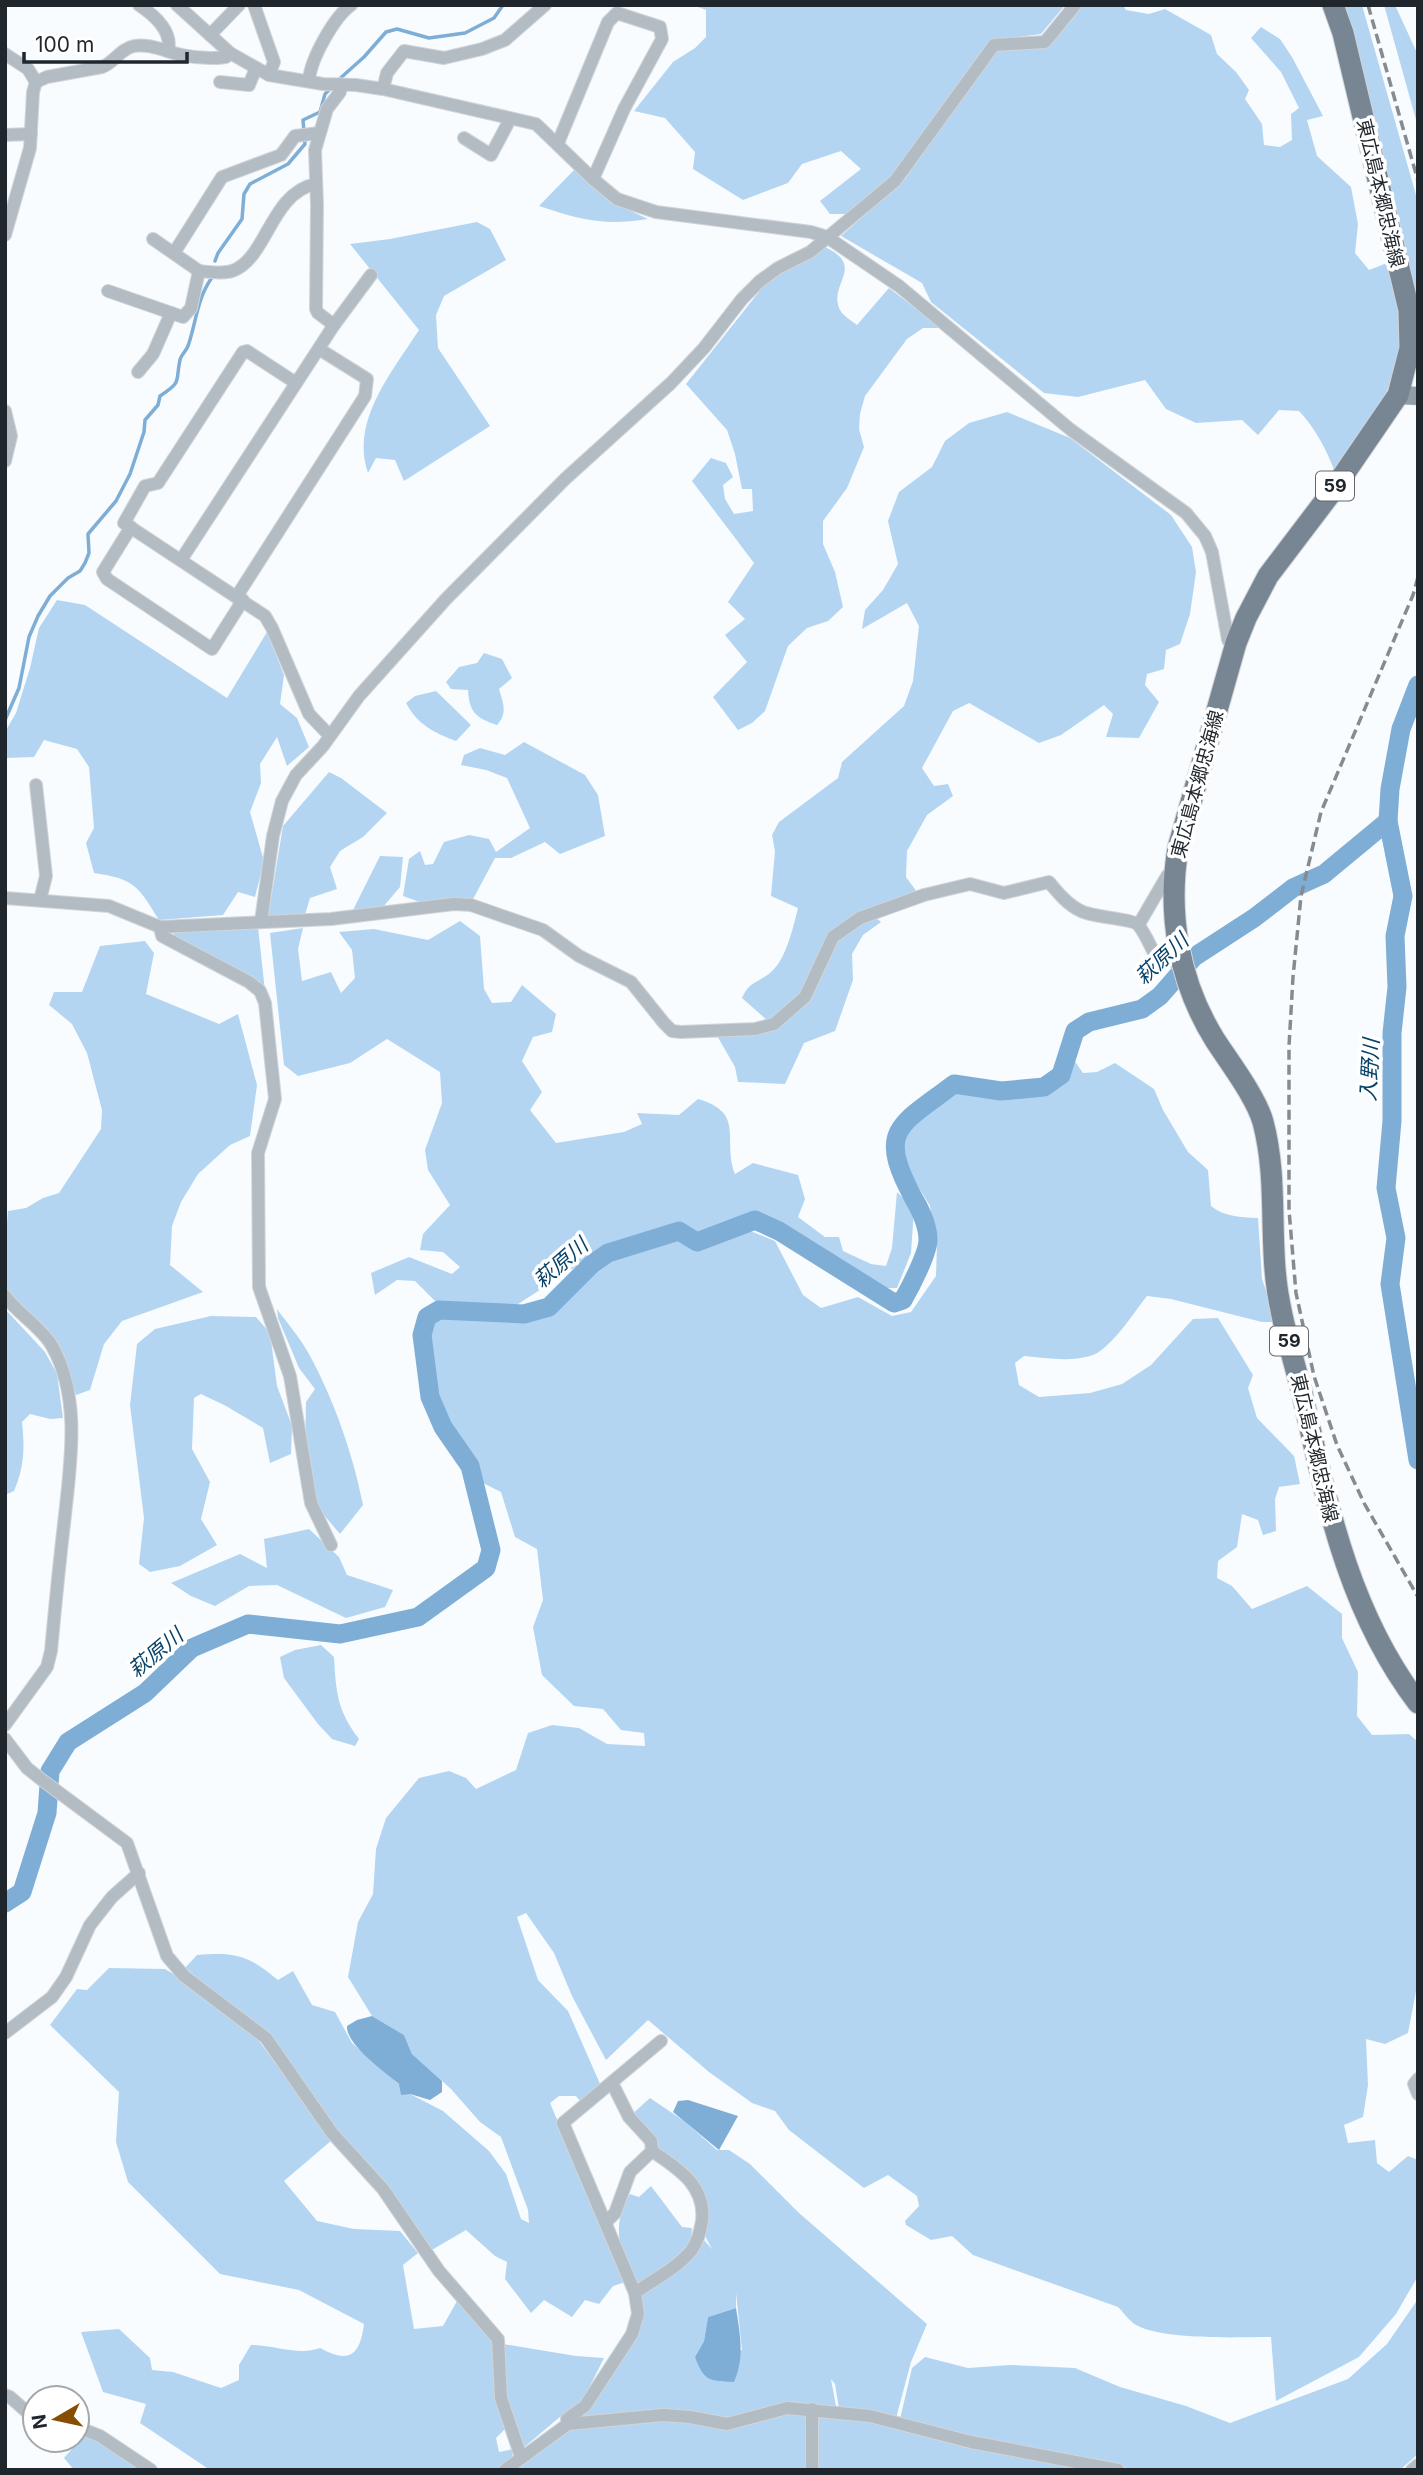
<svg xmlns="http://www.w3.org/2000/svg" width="1423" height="2475" viewBox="0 0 1423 2475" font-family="Inter,'Noto Sans JP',sans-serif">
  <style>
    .green { fill: #b3d5f2; fill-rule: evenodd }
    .water { fill: #7eaed6 }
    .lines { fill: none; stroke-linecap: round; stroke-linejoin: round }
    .stream { stroke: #7eaed6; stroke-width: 3.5 }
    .river { stroke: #7eaed6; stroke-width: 19 }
    .street-casing { stroke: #d1d5d9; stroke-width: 14 }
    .secondary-casing { stroke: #d1d5d9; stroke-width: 19 }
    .primary-casing { stroke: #d1d5d9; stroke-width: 23 }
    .street { stroke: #b4bcc3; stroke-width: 12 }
    .secondary { stroke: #919da7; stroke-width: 18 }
    .primary { stroke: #788693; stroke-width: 21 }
    .rail { stroke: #858b90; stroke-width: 3.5; stroke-dasharray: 10 5; stroke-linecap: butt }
    .labels { text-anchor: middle; stroke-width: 7; stroke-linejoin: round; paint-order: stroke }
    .shield { fill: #fff; stroke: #62676b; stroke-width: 2 }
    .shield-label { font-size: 18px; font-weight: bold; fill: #1f262c }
    .street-label { font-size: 19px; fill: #1f262c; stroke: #fff }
    .water-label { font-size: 21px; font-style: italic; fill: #074269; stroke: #fff }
  </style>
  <rect width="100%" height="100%" fill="#f8fcff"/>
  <g class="green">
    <polygon points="693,5 1065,5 1041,34 993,40 892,175 846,214 830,214 820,201 861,169 841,151 802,164 788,183 743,200 693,169 695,152 665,118 634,111 673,62 695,48 706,37 706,10"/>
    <path d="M 1081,5 L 1123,5 L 1126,10 L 1149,14 L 1165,9 L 1211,35 L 1217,54 L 1236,72 L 1249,90 L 1245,99 L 1262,124 L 1264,145 L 1280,147 L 1292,140 L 1291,114 L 1299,108 L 1281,72 L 1251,38 L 1261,27 L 1280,39 L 1292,57 L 1323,116 L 1307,120 L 1317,156 L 1351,187 L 1358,224 L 1355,253 L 1369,270 L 1387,263 C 1392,288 1402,317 1400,343 C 1395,393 1364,432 1335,472 C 1326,449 1316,429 1299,411 L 1279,410 L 1258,435 L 1242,420 L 1196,423 L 1166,409 L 1145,380 L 1078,397 L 1044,393 L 931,302 L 922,283 L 841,236 L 905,179 L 996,50 L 1049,46 Z"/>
    <polygon points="1341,5 1362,5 1414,188 1418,203 1418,335"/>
    <polygon points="1384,5 1395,5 1418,55 1418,127"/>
    <path d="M 575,169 L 610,201 L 648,219 C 604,226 581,220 539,206 Z"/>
    <path d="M 477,222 L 490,229 L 506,260 L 444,296 L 436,315 L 438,348 L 490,426 L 404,481 L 395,460 L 376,458 L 368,473 C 350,421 392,372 419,330 L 350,244 L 390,239 Z"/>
    <path d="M 825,247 C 867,267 827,284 840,310 C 843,316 852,321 857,325 L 889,288 L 941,328 L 923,328 L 907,339 L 865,396 L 860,414 L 859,429 L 864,447 L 847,488 L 823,521 L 823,544 L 835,572 L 843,607 L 828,621 L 807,628 L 788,646 L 765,711 L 752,723 L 738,730 L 713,697 L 747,662 L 725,635 L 745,619 L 728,602 L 754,563 L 692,481 L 711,458 L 726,463 L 733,477 L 723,485 L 725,499 L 734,514 L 753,511 L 752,489 L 742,489 L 735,454 L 727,430 L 686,384 L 766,283 Z"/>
    <path d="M 1007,412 L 1070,438 L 1171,515 L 1192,547 L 1196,572 L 1190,614 L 1180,644 L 1166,650 L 1164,669 L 1147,674 L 1145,685 L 1159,702 L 1139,738 L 1106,737 L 1113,714 L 1104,705 L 1061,735 L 1039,743 L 969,703 L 953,711 L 922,768 L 934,786 L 948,784 L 953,796 L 927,815 L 907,851 L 906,877 L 917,892 L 831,933 L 804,995 L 768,1021 L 742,998 C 750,981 756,984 770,973 C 786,960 793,928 798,908 L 771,896 L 775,851 L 772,835 L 779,822 L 838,778 L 842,762 L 904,706 L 913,681 L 919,626 L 907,603 L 862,629 L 865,610 L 883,590 L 898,564 L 888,521 L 899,492 L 932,467 L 945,441 L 969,423 Z"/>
    <path d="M 57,600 L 85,605 L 227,698 L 267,632 L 284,675 L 280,704 L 297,718 L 309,747 L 287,766 L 277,737 L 260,764 L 261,783 L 250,812 L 264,861 L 255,897 L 238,892 L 223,915 L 159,920 C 138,886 135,879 94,873 L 86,843 L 94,828 L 89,767 L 77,749 L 44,740 L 34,757 L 5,758 L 5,732 L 16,713 L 30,668 L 39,628 Z"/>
    <path d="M 484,653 L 502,659 L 512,678 L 499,689 C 503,703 508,713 497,725 C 476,718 469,712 468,690 L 451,689 L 446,682 L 459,667 L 477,663 Z"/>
    <path d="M 436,691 L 471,725 L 456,741 C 434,733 417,724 406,703 L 415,696 Z"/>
    <polygon points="524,742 585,775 598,795 605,836 560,854 545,842 511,858 495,858 472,901 445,899 420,902 403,896 409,859 420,851 425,865 433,864 444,842 469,835 489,839 496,852 530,828 507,778 486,770 461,765 464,755 480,748 505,755"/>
    <polygon points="329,772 341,778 387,813 363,837 340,851 330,867 337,889 310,898 305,915 268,917 283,826"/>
    <polygon points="380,856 403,857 400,887 383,907 352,912"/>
    <polygon points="874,916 881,922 863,935 852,954 853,980 835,1031 804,1043 785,1084 738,1082 735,1067 716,1034 788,1019 836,941"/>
    <path d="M 460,921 L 480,936 L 484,989 L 492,1003 L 511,1002 L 522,985 L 556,1014 L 552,1032 L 533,1037 L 522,1061 L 542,1092 L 530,1110 L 556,1143 L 624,1132 L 642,1124 L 637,1113 L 679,1115 L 698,1099 C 746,1113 722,1139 735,1174 L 753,1163 L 798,1175 L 805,1199 L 798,1217 L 825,1237 L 839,1237 L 843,1251 L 871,1264 L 886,1266 L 892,1248 L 897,1192 L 914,1209 L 911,1253 L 897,1288 L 876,1288 L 790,1228 L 754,1214 L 696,1237 L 676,1226 L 608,1246 L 515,1306 L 438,1304 L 415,1281 L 397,1280 L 375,1295 L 371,1273 L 409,1257 L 452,1274 L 460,1267 L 443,1252 L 420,1250 L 423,1234 L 450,1205 L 428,1170 L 425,1150 L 442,1103 L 440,1072 L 387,1039 L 350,1063 L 298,1076 L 284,1065 L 270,933 L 303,928 L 298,949 L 302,981 L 331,972 L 341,993 L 355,978 L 352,950 L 339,932 L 374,929 L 428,940 Z"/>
    <polygon points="258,927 265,991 248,974 174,938 174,931"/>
    <polygon points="145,941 154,953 146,994 219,1024 238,1014 257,1085 250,1136 230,1145 198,1174 181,1202 172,1226 170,1265 203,1292 122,1321 104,1344 90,1390 76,1395 67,1367 7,1296 5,1247 8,1211 26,1208 43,1198 59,1193 101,1129 102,1110 87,1053 72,1024 49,1005 54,992 82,992 100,946"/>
    <path d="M 1071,1056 L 1083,1073 L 1097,1072 L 1115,1063 L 1154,1089 L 1163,1110 L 1188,1152 L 1208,1170 L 1211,1206 C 1225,1217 1240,1217 1258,1218 L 1262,1279 L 1277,1322 L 1262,1322 L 1171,1299 L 1147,1296 C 1134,1312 1110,1351 1090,1356 C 1069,1362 1045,1358 1024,1356 L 1015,1363 L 1019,1385 L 1039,1397 L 1090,1393 L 1122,1384 L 1151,1365 L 1193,1319 L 1218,1318 L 1253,1375 L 1248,1388 L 1257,1418 L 1294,1456 L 1300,1484 L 1279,1487 L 1275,1499 L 1276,1531 L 1263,1535 L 1258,1520 L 1242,1514 L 1237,1547 L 1218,1561 L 1217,1578 L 1232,1586 L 1252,1609 L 1307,1586 L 1342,1614 L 1342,1638 L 1358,1672 L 1357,1716 L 1372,1735 L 1409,1734 L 1418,1742 L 1418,1981 L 1408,2033 L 1385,2044 L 1366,2039 L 1368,2085 L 1363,2117 L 1344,2125 L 1348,2143 L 1375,2140 L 1377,2163 L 1389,2172 L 1408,2156 L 1418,2160 L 1418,2276 L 1396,2314 L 1359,2357 L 1276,2401 L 1271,2337 C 1239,2337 1158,2341 1133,2323 C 1128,2319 1123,2312 1118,2307 L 973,2255 L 952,2236 L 931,2240 L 906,2225 L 905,2221 L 919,2206 L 917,2196 L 888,2175 L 864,2188 L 789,2130 L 775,2111 L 752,2103 L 709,2072 L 648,2020 L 606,2060 L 572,1996 L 554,1953 L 526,1913 L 517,1917 L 538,1980 L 568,2011 L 601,2086 L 581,2102 L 576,2096 L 559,2096 L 550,2103 L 626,2282 L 613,2286 L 599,2304 L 585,2300 L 572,2317 L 544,2300 L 531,2313 L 505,2279 L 507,2262 L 495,2256 L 466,2230 L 430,2251 L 389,2186 L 337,2130 L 270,2036 L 185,1968 L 197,1955 C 236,1952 248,1955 278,1980 L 293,1971 L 312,2005 L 335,2012 L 352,2043 L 410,2094 L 443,2111 L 489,2151 L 506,2174 L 521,2219 L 529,2223 L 528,2210 L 501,2137 L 480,2122 L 451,2089 L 412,2054 L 404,2035 L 372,2016 L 348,1977 L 358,1922 L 373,1894 L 376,1849 L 386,1818 L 419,1778 L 449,1771 L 466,1778 L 476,1789 L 516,1770 L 528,1733 L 552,1725 L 579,1728 L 607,1744 L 645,1746 L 644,1733 L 621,1730 L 603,1709 L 574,1706 L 542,1675 L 533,1627 L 543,1600 L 537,1549 L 515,1537 L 501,1492 L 479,1481 L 471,1458 L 446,1426 L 432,1396 L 424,1336 L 430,1318 L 442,1313 L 524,1318 L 550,1310 L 598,1262 L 612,1253 L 648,1245 L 678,1234 L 695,1247 L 750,1231 L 775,1241 L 803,1295 L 821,1308 L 858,1297 L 892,1316 L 911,1312 L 936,1276 L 937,1244 L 930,1206 L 901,1158 L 901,1141 L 910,1124 L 954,1085 C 984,1090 1040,1103 1062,1076 C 1066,1071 1068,1062 1071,1056 Z"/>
    <path d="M 5,1309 L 45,1352 L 57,1374 L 63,1418 L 50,1419 L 30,1414 L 22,1422 C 25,1448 24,1468 14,1491 L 5,1495 Z"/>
    <path d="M 277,1309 C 288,1324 301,1339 309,1354 C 334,1400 353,1454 363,1505 L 340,1534 L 318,1508 L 305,1447 L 306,1402 L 315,1389 L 299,1368 L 278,1318 Z"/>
    <polygon points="211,1316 256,1317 270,1333 277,1386 292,1426 291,1454 270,1463 263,1428 226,1406 201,1394 194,1398 192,1449 210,1482 201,1519 217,1545 180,1566 150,1572 139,1564 144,1518 130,1405 137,1344 155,1329"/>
    <polygon points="309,1529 339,1557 347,1575 393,1590 385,1607 346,1618 277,1585 249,1586 215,1606 191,1596 171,1583 240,1554 267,1568 264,1539"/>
    <path d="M 321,1645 L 334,1657 C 336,1692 337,1710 359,1739 L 355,1746 L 332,1739 L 318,1724 L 284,1678 L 280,1657 L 295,1650 Z"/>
    <path d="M 109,1968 L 165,1969 L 182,1979 L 259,2041 L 332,2140 L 284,2181 L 317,2221 L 354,2229 L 400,2231 L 418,2253 L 403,2265 L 414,2329 L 443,2326 L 457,2301 L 495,2339 L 505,2429 L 496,2438 L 499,2452 L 513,2449 L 512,2462 L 502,2470 L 210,2470 L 140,2423 L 146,2404 L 103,2392 L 81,2332 L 119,2329 L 150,2358 L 152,2370 L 173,2372 L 221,2388 L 239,2380 L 239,2365 L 251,2345 C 274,2345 298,2356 320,2348 C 349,2364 360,2356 364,2324 L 299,2290 L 220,2274 L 128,2182 L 116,2142 L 119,2092 L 50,2025 L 77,1989 L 87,1990 Z"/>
    <path d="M 650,2098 L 684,2121 L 717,2150 L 729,2150 L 750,2164 L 799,2213 L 927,2324 L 911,2362 L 895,2422 L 839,2409 L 835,2384 L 831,2379 L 836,2406 L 785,2404 L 737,2418 L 582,2417 L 582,2413 L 635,2335 L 640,2296 L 704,2240 L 712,2249 L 705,2236 L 709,2212 L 686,2173 L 652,2151 L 629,2117 ZM 736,2293 L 742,2350 L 695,2357 L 704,2341 L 708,2317 L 736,2308 Z"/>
    <path d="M 651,2186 L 682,2227 L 692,2228 L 690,2249 L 635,2287 C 622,2255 609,2226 630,2194 L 639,2197 Z"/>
    <polygon points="1418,2299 1418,2454 1400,2470 1126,2468 970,2438 900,2419 912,2368 925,2357 968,2368 1010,2365 1075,2368 1120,2387 1186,2406 1230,2423 1348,2379 1387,2344"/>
    <polygon points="503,2344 576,2356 604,2358 582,2402 561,2416 522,2449 506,2397"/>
    <polygon points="798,2413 806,2415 809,2470 514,2470 568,2429 668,2419 688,2421 725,2430 777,2414"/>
    <polygon points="817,2417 867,2421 967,2448 1096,2470 815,2470"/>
    <polygon points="85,2434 143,2470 74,2470 64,2458"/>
  </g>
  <g class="water">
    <path d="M 372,2016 L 404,2035 L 412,2054 L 442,2081 L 442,2092 L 430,2100 L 410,2094 L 401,2095 L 399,2084 C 385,2072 346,2045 347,2026 L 357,2020 Z"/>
    <polygon points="688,2100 738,2116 719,2150 673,2112 678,2101"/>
    <path d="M 736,2308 C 740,2334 745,2357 734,2382 C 709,2381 704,2381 695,2357 L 704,2341 L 708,2317 Z"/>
  </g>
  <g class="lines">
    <g class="stream">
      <polyline points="336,82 364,57 386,32 397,29 429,38 465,33 494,18 503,5"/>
      <polyline points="215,261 218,253 242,219 244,194 250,184 288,164 305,144 303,120 320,112 325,94 331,88"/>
      <path d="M 5,720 L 19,688 L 29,637 L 38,616 L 50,596 L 68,578 L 80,571 L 85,563 L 89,553 L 88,534 L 116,501 L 130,474 L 144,432 L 145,420 L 158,405 L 160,396 C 183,381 175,382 180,360 C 181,355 186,351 188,346 C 196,323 197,299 211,279"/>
    </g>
    <g class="river">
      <polyline points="1418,685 1401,729 1390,789 1388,821 1403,896 1395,936 1397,987 1392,1033 1392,1121 1386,1188 1396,1238 1390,1284 1418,1460"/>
      <path d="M 5,1903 L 22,1892 L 47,1813 L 50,1771 L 68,1742 L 145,1693 L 192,1648 L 248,1624 L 340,1634 L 418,1617 L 486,1568 L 491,1550 L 470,1466 L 443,1427 L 430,1397 L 422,1335 L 427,1317 L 439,1310 L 524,1314 L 549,1307 L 592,1264 L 608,1253 L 679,1231 L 697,1242 L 755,1220 L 779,1231 L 894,1303 L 903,1300 C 910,1288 928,1253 928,1240 C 928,1227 921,1211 914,1199 C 876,1129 899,1126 954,1084 L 1001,1091 L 1044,1087 L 1061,1075 L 1075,1031 L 1089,1022 L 1142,1009 L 1160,996 L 1194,957 L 1254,918 L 1293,888 L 1324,874 L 1388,821"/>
    </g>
    <defs>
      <g id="street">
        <path d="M 139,5 C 154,15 173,31 168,51"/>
        <polyline points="177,5 230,53 269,75 323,84 356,85 383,89 536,124 593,179 617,199 656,212 811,232 827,237 899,286 1071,430 1186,513 1205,536 1212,552 1228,640 1236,643"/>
        <polyline points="254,5 274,62 269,75"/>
        <polyline points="210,35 239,5"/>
        <polyline points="5,54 28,69 36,82"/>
        <path d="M 309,81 C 310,60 334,17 351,5"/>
        <polyline points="220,82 249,85 256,68"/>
        <polyline points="383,89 387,73 404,51 444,58 482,49 505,40 545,5"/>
        <polyline points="5,135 31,134"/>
        <polyline points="464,138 491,155 507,125 509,118"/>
        <polyline points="558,143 608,22 617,13 660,27 662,39 624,109 593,179"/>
        <path d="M 5,235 L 30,148 L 33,92 L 36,82 L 47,77 L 102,67 C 114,63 120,49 134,46 C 149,43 167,52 182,55 C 196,58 212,59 226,57 L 230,53"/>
        <polyline points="174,253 222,177 281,155 295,136 319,133"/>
        <path d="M 199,271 C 209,272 223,274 232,271 C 267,259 270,194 315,184"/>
        <polyline points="108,291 183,317 191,308 199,271 153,239"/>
        <polyline points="334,325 318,313 316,309 317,205 315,150 327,109 340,92 340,84"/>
        <polyline points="138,372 153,354 171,313"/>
        <polyline points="296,383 247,351 243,352 158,483 145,486 124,523 265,616 272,628 309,714 329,735"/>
        <polyline points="5,411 11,436 5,461"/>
        <polyline points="131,527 103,572 107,579 212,649 243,600"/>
        <polyline points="181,560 334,325 371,275"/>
        <polyline points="237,596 365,396 367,379 319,349"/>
        <polyline points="36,785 46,876 40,900"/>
        <path d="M 5,898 L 109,906 L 160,927 L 331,919 L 454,904 L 471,905 L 543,930 L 579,956 L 631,982 L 664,1023 L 672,1031 L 681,1032 L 755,1029 L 774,1024 L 805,997 L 833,937 L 860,918 L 924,895 L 970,884 L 1004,893 L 1049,882 C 1058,893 1068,905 1081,911 C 1094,918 1134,918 1139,926 C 1147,936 1151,949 1158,960 L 1166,962 L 1181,959"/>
        <polyline points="261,921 273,836 282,801 296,775 323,746 359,696 446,599 565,479 671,383 704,348 742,299 760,281 778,268 810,252 895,181 994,45 1045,42 1075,5"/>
        <polyline points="1139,924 1167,876 1174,876"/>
        <polyline points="160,927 162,936 249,982 260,991 265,1003 275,1099 258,1153 259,1287 290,1376 311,1503 331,1545"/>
        <path d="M 5,1296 C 18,1314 42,1328 52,1346 C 82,1399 70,1466 64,1524 C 59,1566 55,1608 51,1651 L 47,1667 L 5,1725"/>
        <polyline points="5,1739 27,1768 42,1780 127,1843 167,1956 184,1976 266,2038 332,2133 383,2189 439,2271 498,2339 501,2398 521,2457"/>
        <polyline points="5,2033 52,1997 66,1977 90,1925 112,1897 139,1873"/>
        <polyline points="1418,2079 1414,2084 1418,2094"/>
        <polyline points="612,2083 629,2117 651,2141 652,2151"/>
        <path d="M 606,2222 L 615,2213 L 630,2172 L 652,2151 C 677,2168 706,2185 702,2221 C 700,2231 698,2242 691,2251 C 676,2269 654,2279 635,2293"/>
        <polyline points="5,2395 10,2397 35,2419"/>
        <polyline points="812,2409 812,2470"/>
        <polyline points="568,2424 567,2419 585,2406 632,2334 638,2314 635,2293 563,2123 661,2041"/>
        <polyline points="77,2427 100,2436 151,2470"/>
        <polyline points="505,2470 568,2424 663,2415 690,2417 727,2424 787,2408 870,2416 971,2442 1118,2470"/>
        <polyline points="1412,2470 1418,2465"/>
      </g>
      <polyline id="secondary" points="1398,395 1418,396"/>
      <path id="primary" d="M 1333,5 L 1343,33 L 1409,310 L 1410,348 L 1398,395 L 1331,493 L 1268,576 L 1246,618 L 1236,643 L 1178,848 C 1167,915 1179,982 1215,1040 C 1230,1063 1256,1097 1263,1122 C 1276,1171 1271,1220 1275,1269 C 1278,1311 1292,1353 1302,1393 C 1327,1503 1348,1611 1418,1703"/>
    </defs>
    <use href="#street" class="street-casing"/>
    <use href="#secondary" class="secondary-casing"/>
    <use href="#primary" class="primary-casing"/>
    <use href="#street" class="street"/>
    <use href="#secondary" class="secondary"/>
    <use href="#primary" class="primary"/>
    <g class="rail">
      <polyline points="1368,5 1418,181"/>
      <polyline points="1418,577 1413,595 1321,812 1301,896 1293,977 1289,1046 1289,1210 1296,1293 1314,1376 1337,1445 1364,1503 1418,1597"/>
    </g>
  </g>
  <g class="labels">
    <g class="shield">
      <rect x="1316" y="471.5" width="38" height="29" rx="5"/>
      <rect x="1270" y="1326.5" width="38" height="29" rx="5"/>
    </g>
    <g class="shield-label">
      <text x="1335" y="492">59</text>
      <text x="1289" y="1347">59</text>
    </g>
    <g class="street-label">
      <text transform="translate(1381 193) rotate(77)" y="7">東広島本郷忠海線</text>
      <text transform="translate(1197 784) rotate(-75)" y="7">東広島本郷忠海線</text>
      <text transform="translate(1315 1448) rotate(77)" y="7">東広島本郷忠海線</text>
    </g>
    <g class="water-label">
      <text transform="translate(1162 959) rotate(-43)" y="7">萩原川</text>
      <text transform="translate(1370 1070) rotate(-87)" y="7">入野川</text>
      <text transform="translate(561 1263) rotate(-41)" y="7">萩原川</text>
      <text transform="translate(156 1653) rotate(-40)" y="7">萩原川</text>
    </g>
  </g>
  <rect width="1423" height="2475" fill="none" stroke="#1f262c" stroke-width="14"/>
  <g transform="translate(56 2419) rotate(261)"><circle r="33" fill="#ffffff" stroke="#a5a8ab" stroke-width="2"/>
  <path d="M0-5L12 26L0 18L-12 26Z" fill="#864e00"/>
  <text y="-10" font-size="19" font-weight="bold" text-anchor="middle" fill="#1f262c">N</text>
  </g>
  <path d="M24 52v10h163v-10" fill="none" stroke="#1f262c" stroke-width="3.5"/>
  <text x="35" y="52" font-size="21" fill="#1f262c" stroke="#ffffff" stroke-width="5" paint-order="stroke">100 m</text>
</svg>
